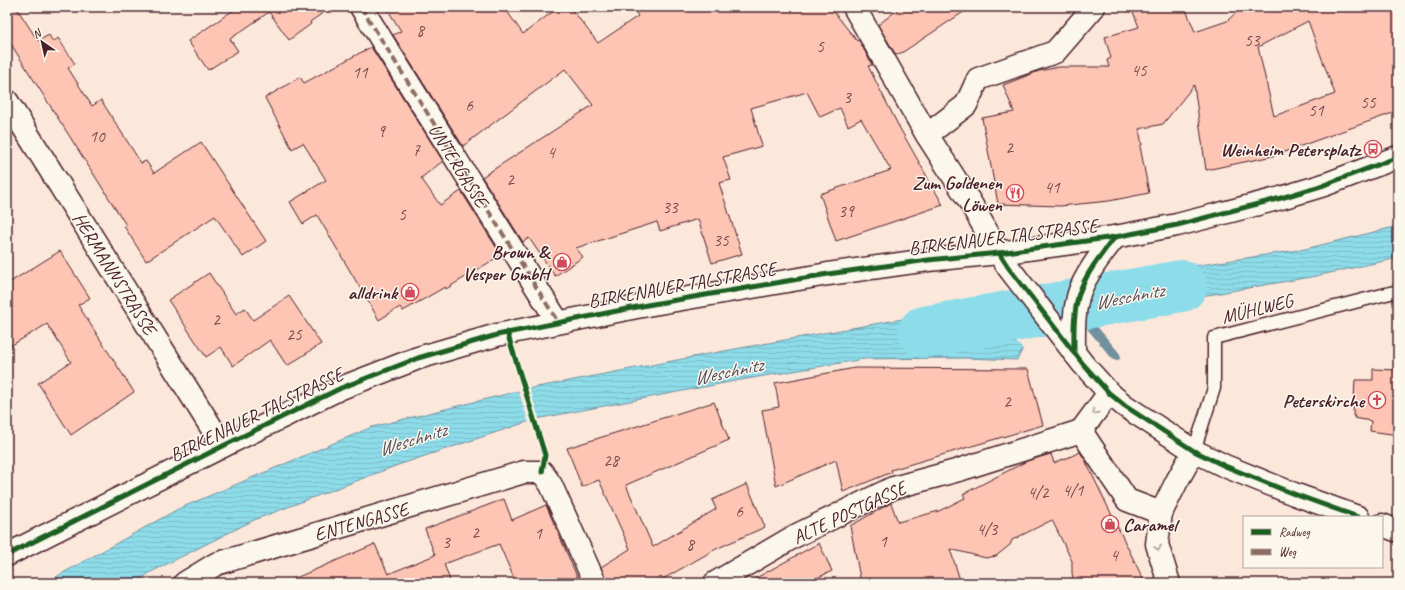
<svg xmlns="http://www.w3.org/2000/svg" width="1405" height="590" viewBox="0 0 1405 590" font-family="Caveat,sans-serif">
  <style>
    .water { fill: url(#water-rules); stroke: #72909e }
    .pier { fill: #fce8db }
    .lines { fill: none; stroke-linecap: round; stroke-linejoin: round }
    .stream { stroke: #72909e; stroke-width: 9 }
    .river { stroke: #8ddcea; stroke-width: 52 }
    .building { fill: #fec5b4; stroke: #4a1f2b; fill-rule: evenodd }
    .service-casing { stroke: #4a1f2b; stroke-width: 15 }
    .minor-casing { stroke: #4a1f2b; stroke-width: 25 }
    .secondary-casing { stroke: #4a1f2b; stroke-width: 25 }
    .service { stroke: #fbf7ec; stroke-width: 12 }
    .minor { stroke: #fbf7ec; stroke-width: 22 }
    .secondary { stroke: #fbf7ec; stroke-width: 22 }
    .quiet { stroke: #8d6e63; stroke-width: 4; stroke-dasharray: 8 4; stroke-linecap: butt }
    .cycleway-casing { stroke: #fbf7ec; stroke-width: 8 }
    .cycleway { stroke: #1b5e20; stroke-width: 5 }
    .oneway { stroke: #ab9695 }
    .labels { text-anchor: middle; stroke-width: 3; stroke-linejoin: round; paint-order: stroke }
    .number-label { font-size: 17px; fill: #77484d }
    .poi-label { font-size: 19px; font-weight: bold; fill: #4a1f2b; stroke: #fbf7ec; text-anchor: end }
    .street-label { font-size: 19px; fill: #4a1f2b; stroke: #fbf7ec }
    .water-label { font-size: 20px; font-style: italic; fill: #5b4e5b; stroke: #fbf7ec }
  </style>
  <defs>
    <pattern id="water-rules" width="6" height="5" patternUnits="userSpaceOnUse"><rect width="6" height="5" fill="#8ddcea"/><path d="M0 2.5h6" fill="none" stroke="#7bbcc9"/></pattern>
  </defs>
  <rect width="100%" height="100%" fill="#fce8db"/>
  <filter id="ink" filterUnits="userSpaceOnUse"><feTurbulence type="fractalNoise" baseFrequency=".025" numOctaves="2"/><feDisplacementMap in="SourceGraphic" scale="8" xChannelSelector="R" yChannelSelector="G"/><feConvolveMatrix kernelMatrix="1 2 1 2 8 2 1 2 1" color-interpolation-filters="sRGB"/></filter>
  <g filter="url(#ink)">
    <g class="water">
      <polygon points="1398,226 1398,258 1316,276 1214,294 1109,309 1113,282 1121,277 1305,249"/>
      <polygon points="980,305 1023,348 1017,360 965,358 864,359 735,381 536,419 398,465 254,520 151,572 135,583 45,583 178,509 372,427 527,389 724,351"/>
    </g>
    <g class="pier">
      <polygon points="977,303 982,303 1024,347 1024,350 980,305"/>
      <polygon points="529,387 540,421 529,424 518,389"/>
    </g>
    <g class="lines">
      <polyline class="stream" points="1078,311 1116,356"/>
      <polyline class="river" points="924,332 1181,286"/>
    </g>
    <g class="building">
      <polygon points="7,7 16,7 38,41 49,35 53,42 58,38 75,64 68,68 92,106 101,100 141,163 146,161 154,173 201,142 266,241 243,257 215,216 146,261 124,226 126,225 7,38"/>
      <polygon points="238,7 331,7 310,22 311,24 289,40 269,12 230,39 238,51 208,70 188,41"/>
      <polygon points="386,7 504,7 523,34 559,7 570,7 598,43 638,16 632,7 830,7 857,41 859,40 872,65 868,66 898,125 943,205 836,241 820,194 891,170 861,119 848,126 840,108 820,117 807,92 751,108 762,146 723,157 731,180 719,183 742,254 712,263 698,219 660,231 657,222 576,248 583,257 555,276 529,238 523,242 482,177 593,105 565,69 463,146 393,35 401,31"/>
      <polygon points="901,7 971,7 903,52 896,55 878,25"/>
      <path d="M 1131,7 L 1185,7 L 1195,32 L 1227,21 L 1242,7 L 1398,7 L 1398,111 L 1273,156 L 1206,170 L 1194,85 L 1163,124 L 1139,129 L 1142,145 L 1140,146 L 1149,193 L 1109,201 L 1060,206 L 998,204 L 982,118 L 1014,112 L 1003,85 L 1039,71 L 1059,67 L 1109,67 L 1107,60 L 1111,58 L 1105,37 L 1139,27 ZM 1308,21 L 1335,94 L 1274,116 L 1258,47 Z"/>
      <polygon points="371,47 443,161 421,178 440,205 461,191 501,255 446,289 445,287 403,311 400,307 379,320 317,215 303,224 290,202 326,180 303,143 292,149 265,98 300,77 304,83"/>
      <polygon points="60,251 90,298 78,305 134,392 71,435 38,383 71,362 47,324 7,348 7,284"/>
      <polygon points="209,273 236,314 245,308 253,320 289,296 321,344 287,366 270,340 233,366 221,347 206,357 168,300"/>
      <polygon points="855,368 1028,369 1043,425 891,470 892,472 843,492 836,460 776,486 762,410 779,407 775,383"/>
      <polygon points="1373,369 1398,370 1398,435 1370,431 1371,421 1354,418 1355,416 1353,416 1355,380 1373,380"/>
      <polygon points="714,402 729,440 626,485 653,547 716,509 712,500 747,484 765,527 716,549 656,583 607,583 601,567 630,549 599,480 582,487 567,448"/>
      <polygon points="1080,452 1085,460 1145,583 1074,583 1072,573 1072,561 1052,520 1012,540 1010,545 996,556 986,558 950,549 961,583 861,583 850,526 891,503 898,522 939,511 965,498 963,494 1027,461 1051,454 1054,463 1063,459 1063,460"/>
      <polygon points="504,499 512,520 546,505 579,581 580,580 581,583 516,583 499,544 444,564 451,583 284,583 375,544 388,574 435,555 425,529"/>
      <polygon points="819,543 832,571 806,583 747,583"/>
    </g>
    <g class="lines">
      <defs>
        <polyline id="service" points="1194,451 1214,388 1214,338 1398,291"/>
        <g id="minor">
          <polyline points="361,7 558,322"/>
          <polyline points="854,7 927,135 970,202 999,253"/>
          <polyline points="7,101 223,446"/>
          <polyline points="927,135 966,105 978,79 1055,52 1094,7"/>
          <polyline points="1081,431 1127,500 1161,513"/>
          <polyline points="1081,431 1109,393"/>
          <polyline points="185,583 216,564 524,472 542,472 551,485 595,583"/>
          <polyline points="715,583 795,536 893,488 959,470 1081,431"/>
          <polyline points="1169,583 1157,544 1161,513 1177,481 1194,451"/>
        </g>
        <g id="secondary">
          <polyline points="999,253 1008,267 1083,364 1109,393 1125,406 1194,451 1225,466 1294,494 1358,517"/>
          <path d="M 1074,353 C 1074,334 1073,316 1078,297 C 1083,277 1102,253 1115,237"/>
          <polyline points="1382,525 1398,531"/>
          <polyline points="7,555 223,446 341,388 418,358 497,335 647,305 828,274 928,260 999,253 1115,237 1177,225 1281,198 1324,185 1398,157"/>
        </g>
      </defs>
      <use href="#service" class="service-casing"/>
      <use href="#minor" class="minor-casing"/>
      <use href="#secondary" class="secondary-casing"/>
      <use href="#service" class="service"/>
      <use href="#minor" class="minor"/>
      <use href="#secondary" class="secondary"/>
      <polyline class="quiet" points="361,7 558,322"/>
      <defs>
        <g id="cycleway">
          <polyline points="999,253 1008,267 1083,364 1109,393 1125,406 1194,451 1225,466 1294,494 1358,517"/>
          <polyline points="507,332 545,455 542,472"/>
          <path d="M 1074,353 C 1074,334 1073,316 1078,297 C 1083,277 1102,253 1115,237"/>
          <polyline points="7,555 223,446 341,388 418,358 497,335 647,305 828,274 928,260 999,253 1115,237 1177,225 1281,198 1324,185 1398,157"/>
        </g>
      </defs>
      <use href="#cycleway" class="cycleway-casing"/>
      <use href="#cycleway" class="cycleway"/>
    </g>
    <defs><path id="oneway-chevron" d="M-2-3.5L2.5 0L-2 3.5" fill="none" stroke-width="1.6" stroke-linecap="round" stroke-linejoin="round"/></defs>
    <g class="oneway">
      <use href="#oneway-chevron" transform="translate(1095 412) rotate(127)"/>
      <use href="#oneway-chevron" transform="translate(1158 548) rotate(77)"/>
    </g>
  </g>
  <defs>
    <symbol id="bus-ring" viewBox="-11 -11 22 22"><circle r="9.5" fill="#fbf7ec" stroke="#d1495b" stroke-width="1.5"/><path d="M-5-6H5V4H4V6H2V4H-2V6H-4V4H-5ZM-3.5-4V0h7V-4ZM-3.5 1.2v1.5H-2V1.2ZM2 1.2v1.5H3.5V1.2Z" fill="#d1495b"/></symbol>
    <symbol id="restaurant-ring" viewBox="-11 -11 22 22"><circle r="9.5" fill="#fbf7ec" stroke="#d1495b" stroke-width="1.5"/><path d="M-5-6h1v4h1v-4h1v4h1v-4h1v5L-1.5 .5V6h-2V.5L-5-1ZM5-6V6H3V1.5H1.5Q1.5-4 5-6Z" fill="#d1495b"/></symbol>
    <symbol id="shop-ring" viewBox="-11 -11 22 22"><circle r="9.5" fill="#fbf7ec" stroke="#d1495b" stroke-width="1.5"/><path d="M-5-2.5h2.3a2.7 3.5 0 0 1 5.4 0H5L5.5 6h-11ZM-1.5-2.5h3a1.5 2.3 0 0 0-3 0Z" fill="#d1495b"/></symbol>
    <symbol id="church-ring" viewBox="-11 -11 22 22"><circle r="9.5" fill="#fbf7ec" stroke="#d1495b" stroke-width="1.5"/><path d="M-1.2-6h2.4v3.5h3.3v2.4h-3.3V6h-2.4V-.1h-3.3v-2.4h3.3Z" fill="#d1495b"/></symbol>
  </defs>
  <g fill-rule="evenodd">
    <use href="#bus-ring" x="1363" y="139" width="20" height="20"/>
    <use href="#restaurant-ring" x="1005" y="183" width="20" height="20"/>
    <use href="#shop-ring" x="552" y="252" width="20" height="20"/>
    <use href="#shop-ring" x="400" y="282" width="20" height="20"/>
    <use href="#church-ring" x="1367" y="390" width="20" height="20"/>
    <use href="#shop-ring" x="1100" y="514" width="20" height="20"/>
  </g>
  <g class="labels">
    <g class="number-label">
      <text x="420" y="36">8</text>
      <text x="1252" y="46">53</text>
      <text x="820" y="52">5</text>
      <text x="1139" y="76">45</text>
      <text x="360" y="78">11</text>
      <text x="847" y="103">3</text>
      <text x="1368" y="108">55</text>
      <text x="469" y="111">6</text>
      <text x="1316" y="116">51</text>
      <text x="381" y="137">9</text>
      <text x="97" y="142">10</text>
      <text x="1009" y="153">2</text>
      <text x="416" y="156">7</text>
      <text x="551" y="158">4</text>
      <text x="510" y="185">2</text>
      <text x="1052" y="193">41</text>
      <text x="670" y="213">33</text>
      <text x="846" y="217">39</text>
      <text x="402" y="220">5</text>
      <text x="721" y="246">35</text>
      <text x="216" y="325">2</text>
      <text x="294" y="340">25</text>
      <text x="1007" y="407">2</text>
      <text x="611" y="466">28</text>
      <text x="1073" y="496">4/1</text>
      <text x="1038" y="498">4/2</text>
      <text x="739" y="517">6</text>
      <text x="987" y="535">4/3</text>
      <text x="475" y="538">2</text>
      <text x="538" y="539">1</text>
      <text x="883" y="547">1</text>
      <text x="446" y="548">3</text>
      <text x="690" y="550">8</text>
      <text x="1114" y="561">4</text>
    </g>
    <g class="poi-label">
      <text x="1360" y="156">Weinheim Petersplatz</text>
      <text x="1002" y="189">Zum Goldenen<tspan x="1002" dy="22">Löwen</tspan></text>
      <text x="549" y="258">Brown &amp;<tspan x="549" dy="22">Vesper GmbH</tspan></text>
      <text x="397" y="299">alldrink</text>
      <text x="1364" y="407">Peterskirche</text>
      <text x="1123" y="531" text-anchor="start">Caramel</text>
    </g>
    <g class="street-label">
      <text transform="translate(459 165) rotate(58)" y="7">UNTERGASSE</text>
      <text transform="translate(1003 236) rotate(-7)" y="7">BIRKENAUER TALSTRASSE</text>
      <text transform="translate(115 273) rotate(58)" y="7">HERMANNSTRASSE</text>
      <text transform="translate(682 284) rotate(-10)" y="7">BIRKENAUER TALSTRASSE</text>
      <text transform="translate(1257 308) rotate(-14)" y="7">MÜHLWEG</text>
      <text transform="translate(256 414) rotate(-26)" y="7">BIRKENAUER TALSTRASSE</text>
      <text transform="translate(849 512) rotate(-25)" y="7">ALTE POSTGASSE</text>
      <text transform="translate(361 521) rotate(-16)" y="7">ENTENGASSE</text>
    </g>
    <g class="water-label">
      <text transform="translate(1129 296) rotate(-11)" y="7">Weschnitz</text>
      <text transform="translate(728 371) rotate(-12)" y="7">Weschnitz</text>
      <text transform="translate(412 439) rotate(-17)" y="7">Weschnitz</text>
    </g>
  </g>
  <rect width="1405" height="590" fill="none" stroke="#fbf7ec" stroke-width="24"/>
  <rect x="12" y="12" width="1381" height="566" fill="none" stroke="#4a1f2b" stroke-width="1.5" filter="url(#ink)"/>
  <rect x="1243" y="516" width="140" height="52" fill="#fbf7ec" stroke="#b4a19f"/>
  <rect x="1251" y="529" width="20" height="6" fill="#1b5e20" stroke="#b4a19f"/>
  <text x="1279" y="536" font-size="12" fill="#4a1f2b">Radweg</text>
  <rect x="1251" y="549" width="20" height="6" fill="#8d6e63" stroke="#b4a19f"/>
  <text x="1279" y="556" font-size="12" fill="#4a1f2b">Weg</text>
  <g transform="translate(42 42) rotate(326)" stroke="#fbf7ec" stroke-width="3" paint-order="stroke">
  <path d="M0-3L7 15L0 10L-7 15Z" fill="#4a1f2b"/>
  <text y="-6" font-size="11" font-weight="bold" text-anchor="middle" fill="#4a1f2b">N</text>
  </g>
</svg>
